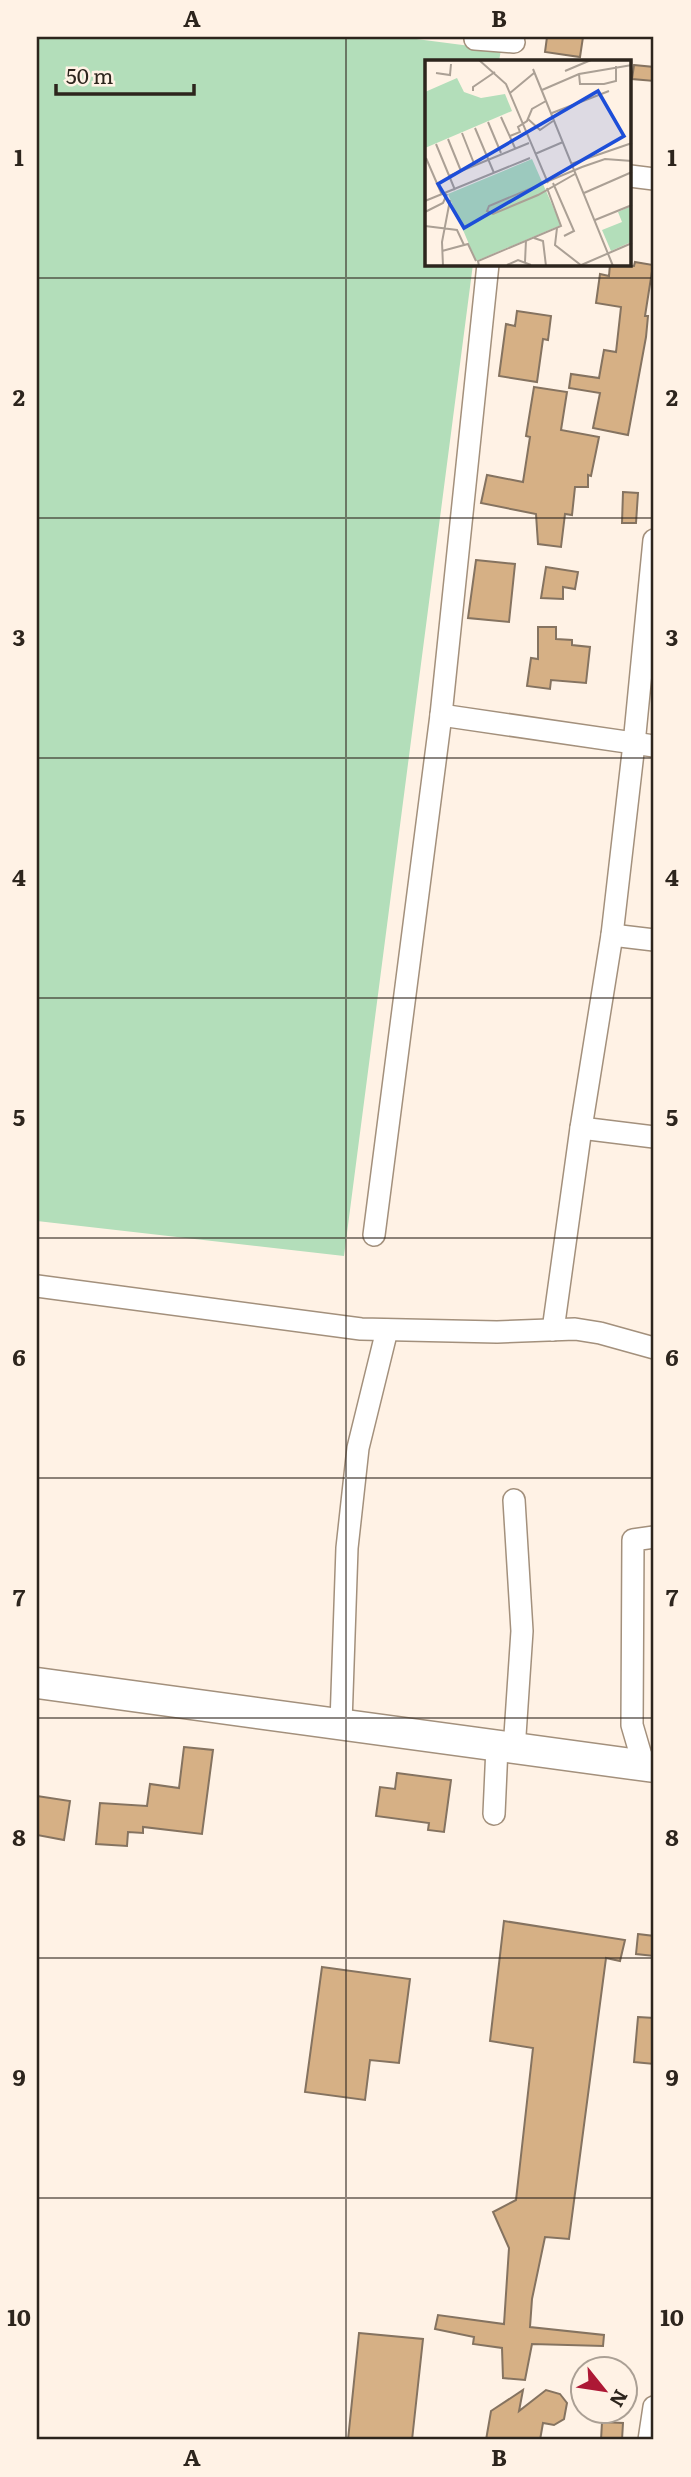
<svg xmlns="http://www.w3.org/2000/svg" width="691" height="2477" viewBox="0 0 691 2477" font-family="Literata,serif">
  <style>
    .green { fill: #b3deba }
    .building { fill: #d6b085; stroke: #857360; stroke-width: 2 }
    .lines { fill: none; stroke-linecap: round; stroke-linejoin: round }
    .street-casing { stroke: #a3907c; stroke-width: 24 }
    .secondary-casing { stroke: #a3907c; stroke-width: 33 }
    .street { stroke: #fff; stroke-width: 21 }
    .secondary { stroke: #fff; stroke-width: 30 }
    .grid { fill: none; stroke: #2d251d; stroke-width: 2; stroke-opacity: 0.55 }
    .inset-road { fill: none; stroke: #aba095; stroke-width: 2 }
    .view { fill: #1d4ed8; fill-opacity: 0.15; stroke: #1d4ed8; stroke-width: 3.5 }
    .inset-edge { fill: none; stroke: #2d251d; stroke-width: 3.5 }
    .neatline { fill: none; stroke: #2d251d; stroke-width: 2.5 }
    .grid-label { font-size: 23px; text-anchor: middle; font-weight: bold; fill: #2d251d }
  </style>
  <rect width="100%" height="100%" fill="#fff2e5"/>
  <polygon class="green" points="37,37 401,37 501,50 499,61 427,61 427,264 473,264 344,1256 37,1221"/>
  <g class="building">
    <polygon points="547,37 583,37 580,57 545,52"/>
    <polygon points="634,65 654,67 654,81 632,79"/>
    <polygon points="635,262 653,265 645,316 648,316 646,337 628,435 593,428 600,393 569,388 571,374 599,378 604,350 616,352 621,307 596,303 600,274 609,276 610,264 634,266"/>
    <polygon points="517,311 551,316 548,340 543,339 537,382 499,376 506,324 515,326"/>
    <polygon points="534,387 567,392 561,430 599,437 591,476 588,475 588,487 575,487 572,515 565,514 561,547 538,544 536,514 481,503 487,475 523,482 530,437 526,436"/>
    <polygon points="623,492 638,493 636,523 622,523"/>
    <polygon points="476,560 515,564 509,622 468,618"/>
    <polygon points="546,567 578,572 575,589 563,587 563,599 541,598"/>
    <polygon points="538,627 556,627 556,639 572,640 572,645 590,647 586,683 551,680 550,689 527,686 531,658 538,659"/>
    <polygon points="184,1747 213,1750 202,1834 143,1827 143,1833 128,1832 127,1846 96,1844 100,1803 147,1806 150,1784 179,1788"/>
    <polygon points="397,1773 451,1780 444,1832 428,1830 429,1823 376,1816 380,1787 395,1789"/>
    <polygon points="37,1796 70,1801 64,1840 37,1835"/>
    <polygon points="504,1921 625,1940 620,1961 606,1958 569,2239 545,2237 532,2299 530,2327 604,2335 603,2346 532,2344 525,2380 503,2378 502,2348 473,2344 474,2337 435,2329 438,2315 504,2324 509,2248 493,2212 516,2200 533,2048 490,2041"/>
    <polygon points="638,1934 654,1936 654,1956 636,1954"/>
    <polygon points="322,1967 410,1979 399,2063 370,2060 365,2100 305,2092"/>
    <polygon points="638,2017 654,2018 654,2064 634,2062"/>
    <polygon points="359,2333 423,2339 412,2440 348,2440"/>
    <polygon points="523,2390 519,2411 546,2390 560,2394 567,2403 564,2419 554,2425 543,2423 540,2440 486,2440 491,2411"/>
    <polygon points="602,2422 623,2423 622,2440 601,2440"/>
  </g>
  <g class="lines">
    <defs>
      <g id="street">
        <polyline points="475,37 475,39 514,42"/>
        <polyline points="630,176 654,179"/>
        <polyline points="441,715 654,746"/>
        <polyline points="612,935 654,940"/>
        <polyline points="581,1128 654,1137"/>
        <polyline points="374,1235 441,715 488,264"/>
        <polyline points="37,1286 361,1329 497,1332 575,1329 600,1333 654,1348"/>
        <polyline points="553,1330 581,1128 612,935 634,744 654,540"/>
        <polyline points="341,1723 347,1548 358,1448 387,1330"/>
        <polyline points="514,1750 522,1631 514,1500"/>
        <polyline points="644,1766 632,1725 633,1540 654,1537"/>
        <polyline points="494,1814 497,1747"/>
        <polyline points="649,2440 654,2407"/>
      </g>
      <polyline id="secondary" points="37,1683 654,1767"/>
    </defs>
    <use href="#street" class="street-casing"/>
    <use href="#secondary" class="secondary-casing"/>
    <use href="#street" class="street"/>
    <use href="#secondary" class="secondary"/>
  </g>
  <path class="grid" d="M 346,37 L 346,2440M 37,278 L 654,278M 37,518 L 654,518M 37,758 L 654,758M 37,998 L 654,998M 37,1238 L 654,1238M 37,1478 L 654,1478M 37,1718 L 654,1718M 37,1958 L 654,1958M 37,2198 L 654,2198"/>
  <g transform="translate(425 60)">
    <rect width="206" height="206" fill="#fff2e5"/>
    <path d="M 32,18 L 39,32 L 56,38 L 80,34 L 87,51 L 0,88 L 0,32 ZM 107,99 L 136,165 L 51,201 L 23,134 ZM 206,146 L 206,182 L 186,191 L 177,170 L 197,162 L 193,152 Z" fill="#b3deba"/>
    <path class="inset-road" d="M 54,0 L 81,24 L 123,123M 108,9 L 188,206M 140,11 L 166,0M 11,13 L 25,15 L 26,4M 154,14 L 155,24 L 179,24 L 191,21 L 191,6M 117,30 L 154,14 L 207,5M 48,31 L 48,27 L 70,12M 85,33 L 109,13M 127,53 L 184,31M 76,57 L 90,88M 103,59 L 115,70 L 128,61M 63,62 L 76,93M 50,68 L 69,113M 37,73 L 50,106M 85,76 L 95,72 L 93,67 L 102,61 L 107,49 L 121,41M 23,79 L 36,111M 11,84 L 30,130M 110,94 L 138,82M 1,98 L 17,135M 146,104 L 207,83M 150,114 L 113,135 L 68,154 L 62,151 L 64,146 L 157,107 L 180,99 L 207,101M 24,116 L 104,83M 128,123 L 149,171 L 139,176M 159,133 L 207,112M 0,141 L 105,98M 0,152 L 18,143 L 22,134M 170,160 L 207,145M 0,166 L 32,170 L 39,185M 132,168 L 130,185 L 157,206M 109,178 L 118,181 L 121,206M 17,191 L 43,184 L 51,201M 100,202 L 101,180M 82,205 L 93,200 L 106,205M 18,206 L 17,182 L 25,140M 54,206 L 53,201 L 136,166 L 122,128M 154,206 L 207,183"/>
    <path class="view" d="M 173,31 L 199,76 L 39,168 L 13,124 Z"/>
    <rect width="206" height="206" class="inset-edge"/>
  </g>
  <rect width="691" height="2477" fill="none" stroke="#fff2e5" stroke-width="77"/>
  <g transform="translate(604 2390) rotate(120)"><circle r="33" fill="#fff2e5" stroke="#aba095" stroke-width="2"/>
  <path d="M0-5L12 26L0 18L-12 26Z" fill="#ad1835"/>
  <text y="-10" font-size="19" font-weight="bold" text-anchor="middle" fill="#2d251d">N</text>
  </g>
  <path d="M56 84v10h138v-10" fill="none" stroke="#2d251d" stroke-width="3.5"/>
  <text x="66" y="84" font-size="21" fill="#2d251d" stroke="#fff2e5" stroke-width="5" paint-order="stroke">50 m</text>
  <rect x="38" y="38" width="614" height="2400" class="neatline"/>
  <g class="grid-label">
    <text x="192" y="27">A</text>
    <text x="499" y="27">B</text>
    <text x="19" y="166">1</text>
    <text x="672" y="166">1</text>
    <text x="19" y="406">2</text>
    <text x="672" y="406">2</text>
    <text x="19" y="646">3</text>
    <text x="672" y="646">3</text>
    <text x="19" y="886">4</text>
    <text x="672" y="886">4</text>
    <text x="19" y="1126">5</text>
    <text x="672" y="1126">5</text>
    <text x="19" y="1366">6</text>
    <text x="672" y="1366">6</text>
    <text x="19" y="1606">7</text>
    <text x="672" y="1606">7</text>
    <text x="19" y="1846">8</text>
    <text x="672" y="1846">8</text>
    <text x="19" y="2086">9</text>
    <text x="672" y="2086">9</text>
    <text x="19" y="2326">10</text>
    <text x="672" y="2326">10</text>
    <text x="192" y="2466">A</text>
    <text x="499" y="2466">B</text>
  </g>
</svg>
